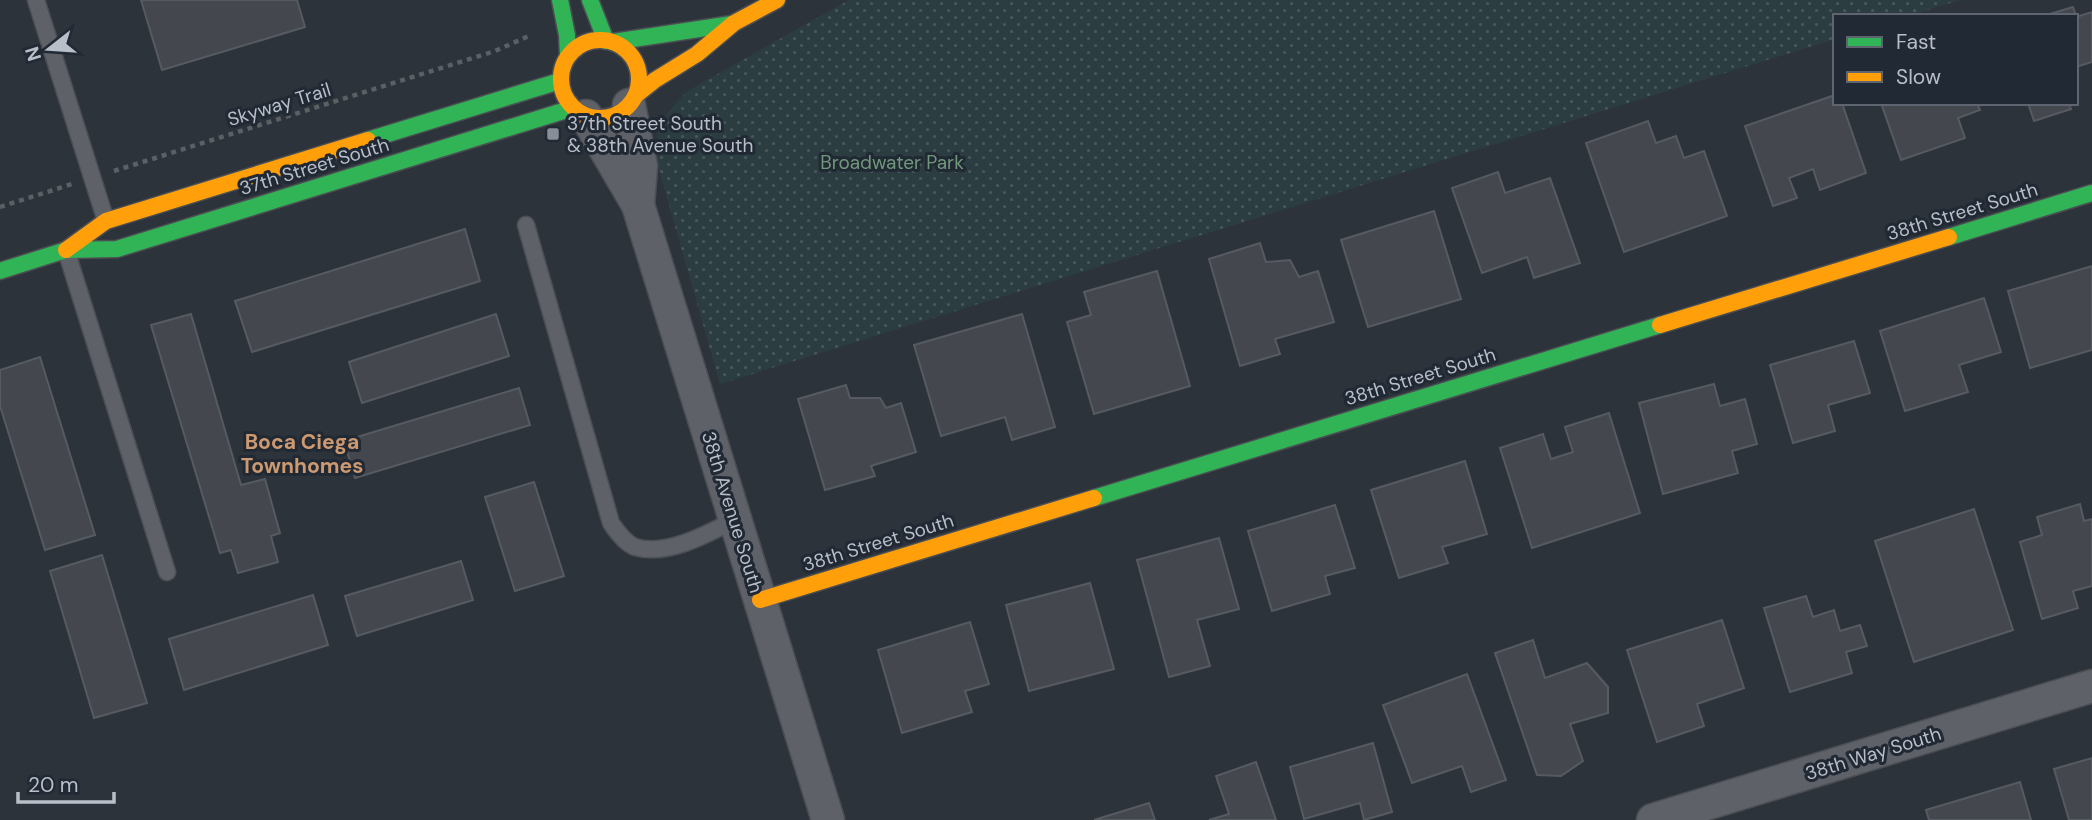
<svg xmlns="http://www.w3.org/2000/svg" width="2092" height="820" viewBox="0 0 2092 820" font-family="'DM Sans',sans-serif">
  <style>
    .green { fill: url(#green-dots) }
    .building { fill: #44484e; stroke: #565a61; stroke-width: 2 }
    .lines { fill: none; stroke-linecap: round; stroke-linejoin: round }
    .lane-casing { stroke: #4b4f54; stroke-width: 19 }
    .street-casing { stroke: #4b4f54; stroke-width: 35 }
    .fast-casing { stroke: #4b4f54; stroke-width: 19 }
    .slow-casing { stroke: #4b4f54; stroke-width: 19 }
    .path { stroke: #5b6065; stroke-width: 4.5; stroke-dasharray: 5 5; stroke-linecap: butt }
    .lane { stroke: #5e6168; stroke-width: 16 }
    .street { stroke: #5e6168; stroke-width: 32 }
    .fast { stroke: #30b455; stroke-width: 16 }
    .slow { stroke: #ff9f0a; stroke-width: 16 }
    .poi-dot { fill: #888e97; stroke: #212934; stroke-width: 2.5 }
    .labels { text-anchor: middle; stroke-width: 6; stroke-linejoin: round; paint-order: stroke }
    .street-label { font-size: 19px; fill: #b9bfc9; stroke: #212934 }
    .poi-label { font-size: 19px; fill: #b9bfc9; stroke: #212934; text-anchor: start }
    .park-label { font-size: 19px; fill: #72987b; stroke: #212934 }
    .neighbourhood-label { font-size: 21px; font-weight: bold; fill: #cc9970; stroke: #212934 }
  </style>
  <defs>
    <pattern id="green-dots" width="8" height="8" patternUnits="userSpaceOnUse" patternTransform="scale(1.75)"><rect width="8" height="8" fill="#2b3d40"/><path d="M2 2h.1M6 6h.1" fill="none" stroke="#48575a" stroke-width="1.8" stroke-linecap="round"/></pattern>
  </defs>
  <rect width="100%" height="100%" fill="#2d333a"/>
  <polygon class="green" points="849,0 1960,0 1909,16 1835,16 1835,39 720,384 657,163 658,124 686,92"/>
  <g class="building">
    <polygon points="141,0 297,0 305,27 162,70"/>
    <polygon points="2073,7 2076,16 2043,16"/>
    <polygon points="2092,12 2092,62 2076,67 2076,17"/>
    <polygon points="1835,95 1835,103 1842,103 1866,173 1820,190 1813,169 1789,178 1797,198 1773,206 1745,126"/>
    <polygon points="1881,103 1977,103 1980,110 1958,118 1965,138 1901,160"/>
    <polygon points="2028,103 2069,103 2071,109 2034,121"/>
    <polygon points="1648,121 1656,143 1676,136 1684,158 1704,151 1727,216 1624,252 1586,143"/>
    <polygon points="1498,172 1505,193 1550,178 1580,263 1534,278 1527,257 1482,273 1452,188"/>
    <polygon points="1434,211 1461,299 1368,327 1341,240"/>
    <polygon points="465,229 480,281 252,352 235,301"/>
    <polygon points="1260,243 1266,262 1290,260 1299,277 1318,271 1334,322 1275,339 1280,354 1240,366 1209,259"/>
    <polygon points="2092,266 2092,350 2030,368 2008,291"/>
    <polygon points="1157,271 1190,386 1094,414 1067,322 1091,315 1084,292"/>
    <polygon points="1984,298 2001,352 1959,365 1968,392 1905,411 1880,331"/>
    <polygon points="191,314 241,485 265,479 280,533 271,536 278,562 238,573 231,550 220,553 151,325"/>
    <polygon points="496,314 509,356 362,403 349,362"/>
    <polygon points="1022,314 1055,427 1012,440 1005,417 941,436 914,345"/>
    <polygon points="1854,341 1870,393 1828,405 1835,431 1793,443 1770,365"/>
    <polygon points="40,357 95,535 45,550 0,406 0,370"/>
    <polygon points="1714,384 1720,406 1745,399 1757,444 1732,451 1738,473 1663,494 1639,403"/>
    <polygon points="846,385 850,398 880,398 886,408 901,403 916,452 871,466 875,476 825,490 798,399"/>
    <polygon points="519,388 530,425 355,478 344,441"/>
    <polygon points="1609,413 1640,513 1532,548 1500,448 1543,434 1551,459 1573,452 1565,427"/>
    <polygon points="1465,461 1487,534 1442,547 1448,563 1399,578 1371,490"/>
    <polygon points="534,482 564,576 515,591 485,497"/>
    <polygon points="2080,504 2084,521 2092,519 2092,586 2073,591 2078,608 2042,619 2020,542 2042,535 2037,517"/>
    <polygon points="1335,505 1355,568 1325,576 1330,594 1272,611 1248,531"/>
    <polygon points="1974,509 2013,630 1914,662 1875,541"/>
    <polygon points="1219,538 1239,609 1197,620 1210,666 1169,677 1137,560"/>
    <polygon points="102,555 147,703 94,718 50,571"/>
    <polygon points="461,561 473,600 357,636 345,596"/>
    <polygon points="1090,583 1114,669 1029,691 1006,605"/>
    <polygon points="313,595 328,645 184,690 169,639"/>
    <polygon points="1806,596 1813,617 1834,610 1840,631 1860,625 1867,646 1846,652 1852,673 1790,692 1764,608"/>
    <polygon points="1722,620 1744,688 1697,704 1704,726 1657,742 1627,650"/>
    <polygon points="970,622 989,684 965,691 972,712 902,733 878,650"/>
    <polygon points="1533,640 1545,678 1587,663 1608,687 1608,713 1570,724 1583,761 1561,776 1537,775 1495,653"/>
    <polygon points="1467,674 1506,780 1471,792 1462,766 1412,783 1383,705"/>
    <polygon points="1373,743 1392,812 1364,820 1360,803 1304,819 1290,767"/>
    <polygon points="2092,758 2092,820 2069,820 2054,769"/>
    <polygon points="1256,762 1276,820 1209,820 1229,814 1216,776"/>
    <polygon points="2020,782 2031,820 1929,820 1926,810"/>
    <polygon points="1149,803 1155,820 1094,820"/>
  </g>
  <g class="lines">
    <defs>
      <g id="lane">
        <polyline points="36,0 106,221"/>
        <path d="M 526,225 L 611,523 C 617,532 625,543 635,547 C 666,557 710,533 736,519"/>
        <polyline points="66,250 167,572"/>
      </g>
      <g id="street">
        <polyline points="629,105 641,166 638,205"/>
        <polyline points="586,116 638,205 828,820"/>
        <polyline points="1653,820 2092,686"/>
      </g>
      <g id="fast">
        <polyline points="560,0 567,35 568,56"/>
        <polyline points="590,0 606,41"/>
        <polyline points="613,42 732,24"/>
        <polyline points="368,140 560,81"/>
        <polyline points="1949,237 2092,193"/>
        <polyline points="0,271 66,250 117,249 573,108"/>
        <polyline points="1094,498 1660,325"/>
      </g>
      <g id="slow">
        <circle cx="600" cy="79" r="39"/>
        <polyline points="636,95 655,80 697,54 734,23 777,0"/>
        <polyline points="66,250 106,221 368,140"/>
        <polyline points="1660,325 1949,237"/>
        <polyline points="760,600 1094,498"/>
      </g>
    </defs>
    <use href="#lane" class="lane-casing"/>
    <use href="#street" class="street-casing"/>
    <use href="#fast" class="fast-casing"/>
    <use href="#slow" class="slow-casing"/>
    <g class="path">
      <polyline points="114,171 495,51 531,35"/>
      <polyline points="0,207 72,184"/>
    </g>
    <use href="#lane" class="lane"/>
    <use href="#street" class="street"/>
    <use href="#fast" class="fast"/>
    <use href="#slow" class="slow"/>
  </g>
  <rect class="poi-dot" x="546" y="127" width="14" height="14" rx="3.5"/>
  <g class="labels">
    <g class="street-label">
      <text transform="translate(279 104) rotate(-17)" y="7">Skyway Trail</text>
      <text transform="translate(314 166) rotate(-17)" y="7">37th Street South</text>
      <text transform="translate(1962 211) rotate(-17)" y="7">38th Street South</text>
      <text transform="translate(1420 376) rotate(-17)" y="7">38th Street South</text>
      <text transform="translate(733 512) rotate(73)" y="7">38th Avenue South</text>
      <text transform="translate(878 542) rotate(-17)" y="7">38th Street South</text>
      <text transform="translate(1873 753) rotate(-17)" y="7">38th Way South</text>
    </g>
    <g class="poi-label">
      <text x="567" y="130">37th Street South<tspan x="567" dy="22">&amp; 38th Avenue South</tspan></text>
    </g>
    <g class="park-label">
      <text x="892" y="169">Broadwater Park</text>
    </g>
    <g class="neighbourhood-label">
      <text x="302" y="449">Boca Ciega<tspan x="302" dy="24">Townhomes</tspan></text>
    </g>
  </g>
  <rect x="1833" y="14" width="245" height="91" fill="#212934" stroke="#5e6570" stroke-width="2"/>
  <rect x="1847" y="37" width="35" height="10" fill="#30b455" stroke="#5e6570" stroke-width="2"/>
  <text x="1896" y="49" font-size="21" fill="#b9bfc9">Fast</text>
  <rect x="1847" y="72" width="35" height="10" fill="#ff9f0a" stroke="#5e6570" stroke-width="2"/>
  <text x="1896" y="84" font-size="21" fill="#b9bfc9">Slow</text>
  <g transform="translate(49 49) rotate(253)" stroke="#212934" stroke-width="5" paint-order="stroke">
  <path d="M0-5L12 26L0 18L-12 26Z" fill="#b9bfc9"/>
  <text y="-10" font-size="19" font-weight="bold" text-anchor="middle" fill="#b9bfc9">N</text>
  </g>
  <path d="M18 792v10h96v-10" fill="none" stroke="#b9bfc9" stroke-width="3.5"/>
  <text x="28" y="792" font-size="21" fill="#b9bfc9" stroke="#212934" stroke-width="5" paint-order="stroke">20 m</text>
</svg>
